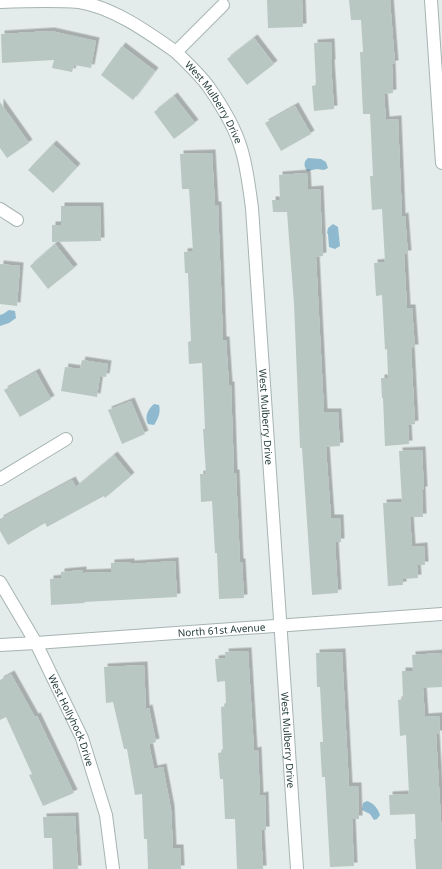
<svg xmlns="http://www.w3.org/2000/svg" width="442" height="869" viewBox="0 0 442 869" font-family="'Noto Sans',sans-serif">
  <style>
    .water { fill: #8fb9ce }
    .building { fill: #b9c7c3; filter: url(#shadow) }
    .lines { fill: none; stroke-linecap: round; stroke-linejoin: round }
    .minor-casing { stroke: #a6b4b2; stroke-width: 14 }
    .minor { stroke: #fff; stroke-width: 12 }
    .labels { text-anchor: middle; stroke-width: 3; stroke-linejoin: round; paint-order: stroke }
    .street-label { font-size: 10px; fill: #243d3b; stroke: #f4f9f7 }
  </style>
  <defs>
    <filter id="shadow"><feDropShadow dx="3.5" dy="-3.5" stdDeviation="0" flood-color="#0004"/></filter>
  </defs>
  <rect width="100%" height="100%" fill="#e3ecea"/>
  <g class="water">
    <path d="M 308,158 L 321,159 L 326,162 L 328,168 L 324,170 L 317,169 L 307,171 C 304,166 303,162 308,158 Z"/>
    <polygon points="333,224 338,227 340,246 335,249 329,247 328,234 327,233 328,228"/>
    <polygon points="9,310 15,311 16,318 9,323 0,326 0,315 3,314"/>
    <path d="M 154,404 L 159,405 C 161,412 158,419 154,425 L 148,424 C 144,417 148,409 154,404 Z"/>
    <path d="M 367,801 C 374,803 378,809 380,815 L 377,819 L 374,820 L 370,814 L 362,810 L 363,803 Z"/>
  </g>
  <g class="building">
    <polygon points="267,0 302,0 303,27 268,28"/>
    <polygon points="349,0 390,0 395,64 392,64 393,93 384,94 386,120 398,119 402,217 405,216 408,254 404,254 407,308 412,308 415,348 411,348 415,424 408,425 409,444 385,446 383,398 382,398 381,378 388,378 387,349 385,350 382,295 376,296 374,263 385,262 382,209 372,210 370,176 373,176 370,114 363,114 360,52 363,52 361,20 351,20"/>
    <polygon points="51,31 96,41 91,68 74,65 72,72 52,68 54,60 2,63 1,34"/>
    <polygon points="254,38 274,64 247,85 227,59"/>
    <polygon points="331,42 332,63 331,63 334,109 314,111 312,86 316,85 314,43"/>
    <polygon points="122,46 155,71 133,100 101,75"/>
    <polygon points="174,96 195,123 174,139 154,112"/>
    <polygon points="0,102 29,143 7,158 0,148"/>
    <polygon points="295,106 311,134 281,151 265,123"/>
    <polygon points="53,144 77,167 53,193 28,170"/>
    <polygon points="212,153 215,205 218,205 223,340 226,340 229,385 231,385 234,473 236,473 240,562 242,562 244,598 219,599 217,553 215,553 212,501 201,502 200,474 206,474 203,429 205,429 202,363 189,364 188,342 191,341 188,273 185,273 184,252 193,251 189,189 182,189 180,154"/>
    <polygon points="307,173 308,190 320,189 323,256 316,257 324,412 338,412 340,446 326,447 331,518 340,518 341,542 335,542 338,593 312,595 302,448 300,448 294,304 287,212 273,212 272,200 280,200 279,175"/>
    <polygon points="61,206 100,206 101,241 52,242 52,225 61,225"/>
    <polygon points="55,244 74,268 48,289 30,266"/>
    <polygon points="0,264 20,266 17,306 0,304"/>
    <polygon points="82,360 108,364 106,377 100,376 97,397 61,391 65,367 80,369"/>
    <polygon points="36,372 51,399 20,417 4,390"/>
    <polygon points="131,401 145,434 122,444 108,410"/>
    <polygon points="422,450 424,490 422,490 423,517 410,517 412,547 424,546 425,565 417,565 418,578 403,579 403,585 388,586 383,503 402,502 399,451"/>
    <polygon points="114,455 131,476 105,498 104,496 47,527 45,523 8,545 0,531 0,519 72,480 76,487"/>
    <polygon points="175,561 177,597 84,602 85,603 51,605 50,579 61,578 61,572 83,570 83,573 111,572 111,563 131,562 131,564"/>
    <polygon points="248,651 254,751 258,750 260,796 265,795 266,830 261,830 263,869 237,869 235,819 225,819 223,779 220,779 218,753 223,752 221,707 226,706 225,681 217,682 215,659 226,658 225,652"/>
    <polygon points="342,652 349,786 358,786 359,819 352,819 354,866 330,867 325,777 322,777 320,742 323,742 320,687 317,687 316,653"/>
    <polygon points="441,653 442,687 423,688 425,717 439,716 440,734 436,734 442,838 442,869 416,869 414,839 416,839 415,814 390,815 389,795 409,794 406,735 400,736 398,700 403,699 402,671 413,671 412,655"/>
    <polygon points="144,665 146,709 149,708 156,742 149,744 154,769 163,767 171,809 173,848 180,848 181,869 148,869 147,839 144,839 142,794 135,795 127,749 124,749 113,702 106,703 104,667"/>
    <polygon points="11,674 35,717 37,716 74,793 43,806 29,775 32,774 6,717 0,720 0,680"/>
    <polygon points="75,816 78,869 53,869 52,838 44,838 43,817"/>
  </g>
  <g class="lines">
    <defs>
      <g id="minor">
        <polyline points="431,0 442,163"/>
        <path d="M 0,2 C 26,1 53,0 79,2 C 113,7 149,33 176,52"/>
        <path id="s1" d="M 223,5 L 176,52 C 187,63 199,74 208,86 C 220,103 235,128 241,148 C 247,167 249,187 252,208 L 297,869"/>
        <polyline points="0,209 17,220"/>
        <polyline points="0,479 66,439"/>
        <path id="s2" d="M 0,582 L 36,643 L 82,738 L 106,815 L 113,869"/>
        <path id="s3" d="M 0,645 L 36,643 L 442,614"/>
      </g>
    </defs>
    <use href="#minor" class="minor-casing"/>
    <use href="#minor" class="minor"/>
  </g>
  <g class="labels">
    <g class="street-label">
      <text dy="4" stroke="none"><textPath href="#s1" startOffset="130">West Mulberry Drive</textPath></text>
      <text dy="4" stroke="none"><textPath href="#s1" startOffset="454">West Mulberry Drive</textPath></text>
      <text dy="4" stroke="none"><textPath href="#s3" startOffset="222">North 61st Avenue</textPath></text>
      <text dy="4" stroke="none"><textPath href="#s2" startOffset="156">West Hollyhock Drive</textPath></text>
      <text dy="4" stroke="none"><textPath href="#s1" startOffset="778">West Mulberry Drive</textPath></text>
    </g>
  </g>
</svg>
